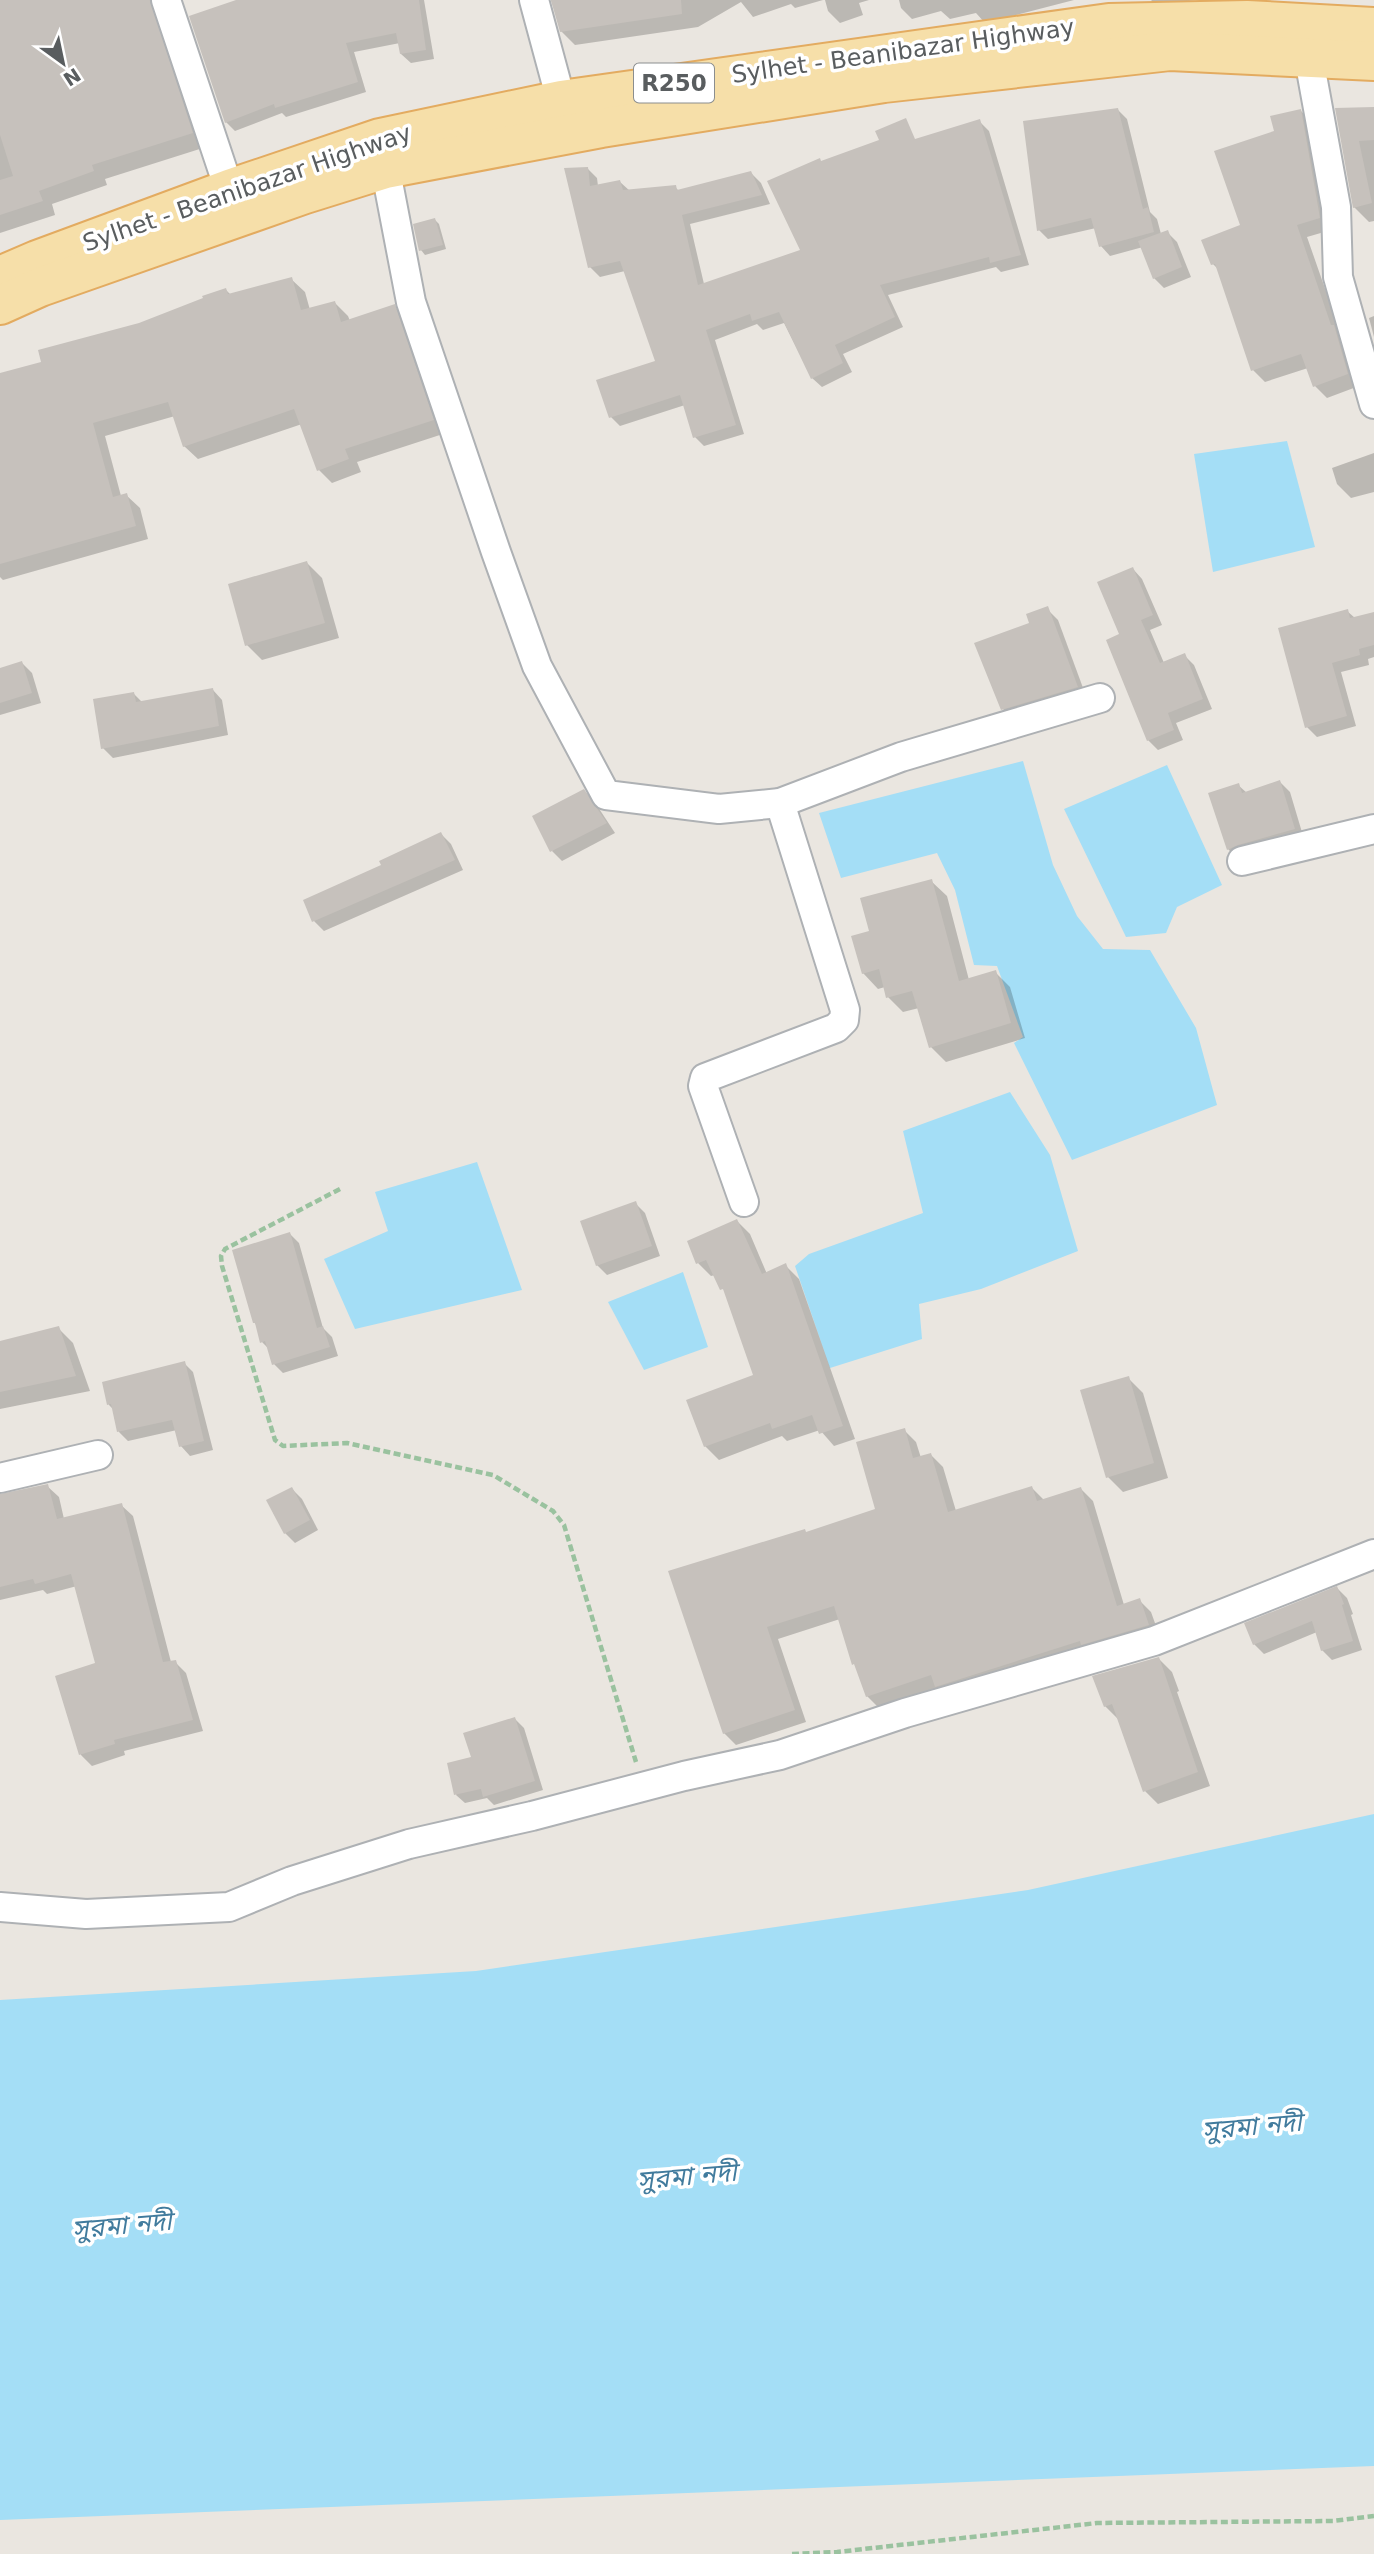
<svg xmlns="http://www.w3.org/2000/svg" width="1374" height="2554" viewBox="0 0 1374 2554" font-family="'DejaVu Sans','Noto Sans Bengali',sans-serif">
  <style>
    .water { fill: #a4def6 }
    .shadow { fill: #0003 }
    .building { fill: #c6c1bc }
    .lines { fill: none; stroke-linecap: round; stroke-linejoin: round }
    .street-casing { stroke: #aeb1b4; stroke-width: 32 }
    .primary-casing { stroke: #e3ab60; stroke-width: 42 }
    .path { stroke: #9ac29f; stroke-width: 4.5; stroke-dasharray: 7 3.5; stroke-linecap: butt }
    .street { stroke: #fff; stroke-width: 28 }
    .primary { stroke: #f6dfa9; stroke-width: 38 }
    .labels { text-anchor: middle; stroke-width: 7; stroke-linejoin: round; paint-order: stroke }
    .shield { fill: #fff; stroke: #8b8e8f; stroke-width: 2 }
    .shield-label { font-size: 23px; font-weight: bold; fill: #595d5f }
    .street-label { font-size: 24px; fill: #595d5f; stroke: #fff }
    .water-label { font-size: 26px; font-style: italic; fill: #417b9d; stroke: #fff }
  </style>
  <rect width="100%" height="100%" fill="#eae6e0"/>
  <g class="water">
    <polygon points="1287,441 1315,547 1213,572 1194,454"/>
    <polygon points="1023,761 1053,865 1077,916 1103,949 1150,950 1196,1028 1217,1105 1072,1160 1014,1043 1023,1037 997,966 974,965 955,890 937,853 841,878 819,813"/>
    <polygon points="1167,765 1222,885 1177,907 1166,933 1126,937 1064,809"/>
    <polygon points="1010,1092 1050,1155 1078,1251 981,1289 919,1304 922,1339 830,1368 795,1266 809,1254 923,1213 903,1131"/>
    <polygon points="477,1162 522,1290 355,1329 324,1259 388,1231 375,1192"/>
    <polygon points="683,1272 708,1347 644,1370 608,1302"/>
    <polygon points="1374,1814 1374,2466 0,2520 0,2000 476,1971 1028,1890"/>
  </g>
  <g class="shadow">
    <polygon points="0,0 158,0 206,147 105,179 107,185 52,204 55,215 0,233"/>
    <polygon points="241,0 424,0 434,59 411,63 401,54 400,43 354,52 366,92 286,117 282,113 235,131 226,122"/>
    <polygon points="551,0 823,0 795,8 791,4 753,17 741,2 698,27 575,45 561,31"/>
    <polygon points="825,0 869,0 859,3 863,15 840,23 828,11"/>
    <polygon points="899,0 1074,0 985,23 976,13 950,19 941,11 912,19 901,8"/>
    <polygon points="1151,0 1195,0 1157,6"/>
    <polygon points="1374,108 1374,221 1369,222 1354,207 1337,110"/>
    <polygon points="1118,110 1127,119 1150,212 1157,219 1161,234 1167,232 1177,242 1191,277 1164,288 1154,278 1143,247 1110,256 1101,246 1096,228 1048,239 1039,230"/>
    <polygon points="1301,111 1313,123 1331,230 1307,237 1359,386 1327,398 1315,386 1308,368 1265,382 1253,370 1220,271 1213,264 1242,226 1276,133"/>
    <polygon points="979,121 989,131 1029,265 1001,272 996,267 888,295 903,327 843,354 852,372 822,387 812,378 784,323 763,330 757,324 715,340 744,434 704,446 695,437 685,405 620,426 611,417 658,362 625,271 600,277 590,267 588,169 597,178 598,186 620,182 630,191 675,187 679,191 751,173 761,183 770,204 690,224 704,284 802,251 822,163 904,146"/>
    <polygon points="435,220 439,224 446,249 425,255 421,250"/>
    <polygon points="291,279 305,292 310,310 335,303 348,316 350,321 394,306 407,320 446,433 357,462 361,472 332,483 319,470 302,424 198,459 184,446 175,416 105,436 121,496 126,495 140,508 148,539 3,580 0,577 0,384 43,363 226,290 231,295"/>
    <polygon points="1374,316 1374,337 1369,318"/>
    <polygon points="1374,453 1374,492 1351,498 1337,484 1332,468"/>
    <polygon points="307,563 322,578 339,638 262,660 247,645"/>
    <polygon points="1133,569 1142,579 1162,625 1150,630 1164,663 1184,655 1194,665 1212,709 1176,723 1183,740 1158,750 1148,740 1121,635"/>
    <polygon points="1049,611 1058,620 1086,696 1012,718 1003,709 1031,624"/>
    <polygon points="1347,611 1355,618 1374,613 1374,657 1368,659 1369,665 1341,672 1356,726 1317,737 1307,727"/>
    <polygon points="22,663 32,673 41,703 0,715 0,670"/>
    <polygon points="213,690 222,700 228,735 113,758 103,748 134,694 143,703"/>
    <polygon points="1280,782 1290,792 1304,839 1238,859 1228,849 1238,785 1247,793"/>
    <polygon points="584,791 594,801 615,833 562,861 552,851"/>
    <polygon points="441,834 451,844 463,870 324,931 314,921 305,901 383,866"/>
    <polygon points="931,881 947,896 969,980 995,972 1010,987 1025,1038 946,1062 931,1047 919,1008 903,1012 888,997 885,987 878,989 863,973 871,932"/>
    <polygon points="635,1203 645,1213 660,1256 607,1275 597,1265"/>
    <polygon points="737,1221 750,1234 767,1274 785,1265 799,1279 855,1439 834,1446 820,1430 787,1441 782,1436 719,1460 705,1446 755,1376 726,1293 715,1275 711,1276 698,1263"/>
    <polygon points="290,1234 299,1243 323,1328 332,1337 338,1356 283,1373 274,1364 269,1349 262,1342 257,1326 254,1322"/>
    <polygon points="58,1328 73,1343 90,1391 0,1409 0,1343"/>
    <polygon points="184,1363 193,1372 213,1450 190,1456 181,1446 177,1430 128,1441 119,1432 114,1410 109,1405 104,1383"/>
    <polygon points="1128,1378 1143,1393 1168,1478 1123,1492 1108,1477"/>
    <polygon points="904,1430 916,1442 921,1458 931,1455 943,1467 956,1511 1032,1488 1044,1500 1081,1489 1093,1501 1124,1605 1139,1600 1151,1612 1160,1637 948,1698 938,1688 879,1708 867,1696 840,1619 778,1639 806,1722 736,1745 724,1733 670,1572 807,1534 877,1510"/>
    <polygon points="47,1486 59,1497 64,1519 121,1505 133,1516 171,1662 175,1662 186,1673 203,1731 124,1751 125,1755 92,1766 81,1755 57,1677 98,1664 77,1586 47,1594 43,1590 0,1600 0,1496"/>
    <polygon points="292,1489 302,1499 318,1530 295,1543 285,1533"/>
    <polygon points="1337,1588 1347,1598 1353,1614 1351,1615 1362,1650 1332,1660 1322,1650 1317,1632 1264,1654 1254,1644"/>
    <polygon points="1159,1659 1172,1672 1179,1691 1177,1692 1210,1786 1158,1804 1145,1791 1119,1720 1105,1706"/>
    <polygon points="515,1719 524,1728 543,1790 494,1805 487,1798 465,1803 456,1795 473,1758"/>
  </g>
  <g class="building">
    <polygon points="0,0 150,0 193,133 92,165 94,171 39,191 43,201 0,215 0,180 13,176 0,135"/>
    <polygon points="236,0 419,0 426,50 400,54 396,33 346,43 358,82 275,108 274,104 225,123 189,16"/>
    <polygon points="551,0 681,0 682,14 560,32"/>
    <polygon points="1374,107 1374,140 1359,141 1372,203 1353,208 1335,108"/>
    <polygon points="1118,108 1143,209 1148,207 1154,232 1099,247 1091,218 1037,231 1023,121"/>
    <polygon points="1301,109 1320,218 1297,225 1331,325 1334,325 1348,374 1313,387 1301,354 1251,371 1215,264 1211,265 1201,240 1240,225 1214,151 1274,131 1270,116"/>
    <polygon points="906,118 915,139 980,119 1021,255 990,263 989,257 880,285 895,317 835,345 843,363 811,379 779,312 752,321 750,314 706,330 736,425 693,438 680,395 609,418 596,380 655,361 620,261 588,268 564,168 588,167 590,186 620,180 623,190 676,185 677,190 751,171 762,195 682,215 698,285 800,250 767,181 820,158 821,161 879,140 875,131"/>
    <polygon points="435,218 443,245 419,251 413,224"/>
    <polygon points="1168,230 1182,267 1153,279 1138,241"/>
    <polygon points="292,277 301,310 335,301 341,322 395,304 434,420 345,449 349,459 317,471 294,409 183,447 168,402 93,423 113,497 127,493 136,526 0,564 0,373 41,362 38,350 139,323 203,298 202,296 226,288 228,294"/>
    <polygon points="307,561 325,623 245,646 228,584"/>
    <polygon points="1133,567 1153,615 1141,620 1160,663 1185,653 1203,699 1168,713 1174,730 1147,741 1106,640 1119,634 1097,582"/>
    <polygon points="1048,606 1078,687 1001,710 974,643 1029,623 1026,614"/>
    <polygon points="1348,609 1350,618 1374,612 1374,645 1359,649 1360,655 1332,663 1347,716 1305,728 1278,628"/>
    <polygon points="22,661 32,693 0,703 0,668"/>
    <polygon points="213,688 219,726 101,749 93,699 134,692 136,702"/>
    <polygon points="1280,780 1295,829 1238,845 1227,850 1208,793 1239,783 1242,793"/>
    <polygon points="584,789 607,823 550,852 532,816"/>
    <polygon points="441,832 455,860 312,922 303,900 381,865 379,861"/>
    <polygon points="932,879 959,981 996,970 1011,1023 929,1048 912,991 886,998 879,969 862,974 851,936 869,931 860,898"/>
    <polygon points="636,1201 652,1246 596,1266 580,1221"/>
    <polygon points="737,1219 762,1274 786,1263 843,1426 819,1434 812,1415 772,1429 770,1423 704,1447 686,1400 753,1375 723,1289 720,1290 706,1260 696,1264 687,1241"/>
    <polygon points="290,1232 317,1328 323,1326 330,1347 272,1365 265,1341 260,1343 255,1323 253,1323 232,1250"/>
    <polygon points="59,1326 76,1376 0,1392 0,1341"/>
    <polygon points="185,1361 204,1441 179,1447 172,1420 117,1432 111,1404 107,1405 102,1382"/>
    <polygon points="1129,1376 1154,1463 1106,1478 1080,1390"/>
    <polygon points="905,1428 913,1458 931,1453 948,1512 1032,1486 1037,1501 1081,1487 1117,1606 1140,1598 1149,1625 1081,1645 1080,1641 935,1687 931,1675 866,1697 854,1664 852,1665 834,1606 767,1627 795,1710 723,1734 668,1571 805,1529 806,1532 875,1509 856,1442"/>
    <polygon points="48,1484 57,1519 122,1503 163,1662 176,1660 193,1720 114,1740 115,1744 79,1755 55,1676 95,1663 71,1574 35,1584 33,1579 0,1587 0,1494"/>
    <polygon points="292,1487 310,1520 284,1534 266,1500"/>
    <polygon points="1337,1586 1344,1604 1342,1605 1353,1641 1321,1651 1312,1621 1253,1645 1244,1623"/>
    <polygon points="1159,1657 1198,1772 1143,1792 1112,1704 1104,1707 1092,1676"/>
    <polygon points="515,1717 535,1781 483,1797 481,1789 454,1795 447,1763 471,1757 463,1733"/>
  </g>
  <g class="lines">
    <defs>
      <g id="street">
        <polyline points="166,0 229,189"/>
        <polyline points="534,0 561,100"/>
        <polyline points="1309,59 1336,207 1338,277 1374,404"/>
        <polyline points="382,151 411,302 496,552 537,666 606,795 719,809 780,803 901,757 1100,698"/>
        <polyline points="1242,861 1374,829"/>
        <polyline points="744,1202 703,1086 705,1078 836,1028 844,1020 845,1010 780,803"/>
        <polyline points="0,1478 98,1455"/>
        <polyline points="0,1907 86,1914 229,1907 292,1881 409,1844 532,1816 684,1776 780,1755 905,1713 1154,1641 1374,1554"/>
      </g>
      <g id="primary">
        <polyline points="0,276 37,260 229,189 380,138 561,100 1109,23 1247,20 1374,27"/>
        <polyline points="0,305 40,287 305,194 385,169 601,128 884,83 1170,51 1374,61"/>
      </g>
    </defs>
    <use href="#street" class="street-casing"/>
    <use href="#primary" class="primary-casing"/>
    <g class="path">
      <polyline points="340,1189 225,1249 221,1256 222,1266 275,1440 283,1446 347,1443 493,1475 553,1511 564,1525 636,1762"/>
      <polyline points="792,2554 837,2552 1097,2523 1333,2521 1374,2516"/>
    </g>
    <use href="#street" class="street"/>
    <use href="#primary" class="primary"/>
  </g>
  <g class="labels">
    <rect class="shield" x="634" y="63.5" width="80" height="39" rx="5"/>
    <g class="shield-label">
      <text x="674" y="91">R250</text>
    </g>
    <g class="street-label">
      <text transform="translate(903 51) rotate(-8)" y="8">Sylhet - Beanibazar Highway</text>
      <text transform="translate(247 188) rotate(-19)" y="8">Sylhet - Beanibazar Highway</text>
    </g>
    <g class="water-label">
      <text transform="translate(1252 2126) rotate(-5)" y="9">সুরমা নদী</text>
      <text transform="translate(687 2176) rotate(-5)" y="9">সুরমা নদী</text>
      <text transform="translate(122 2225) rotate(-5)" y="9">সুরমা নদী</text>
    </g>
  </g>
  <g transform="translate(63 63) rotate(147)" stroke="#ffffff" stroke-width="5" paint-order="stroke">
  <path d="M0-5L12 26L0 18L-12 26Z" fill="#595d5f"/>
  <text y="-10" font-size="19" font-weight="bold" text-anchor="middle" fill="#595d5f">N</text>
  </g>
</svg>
